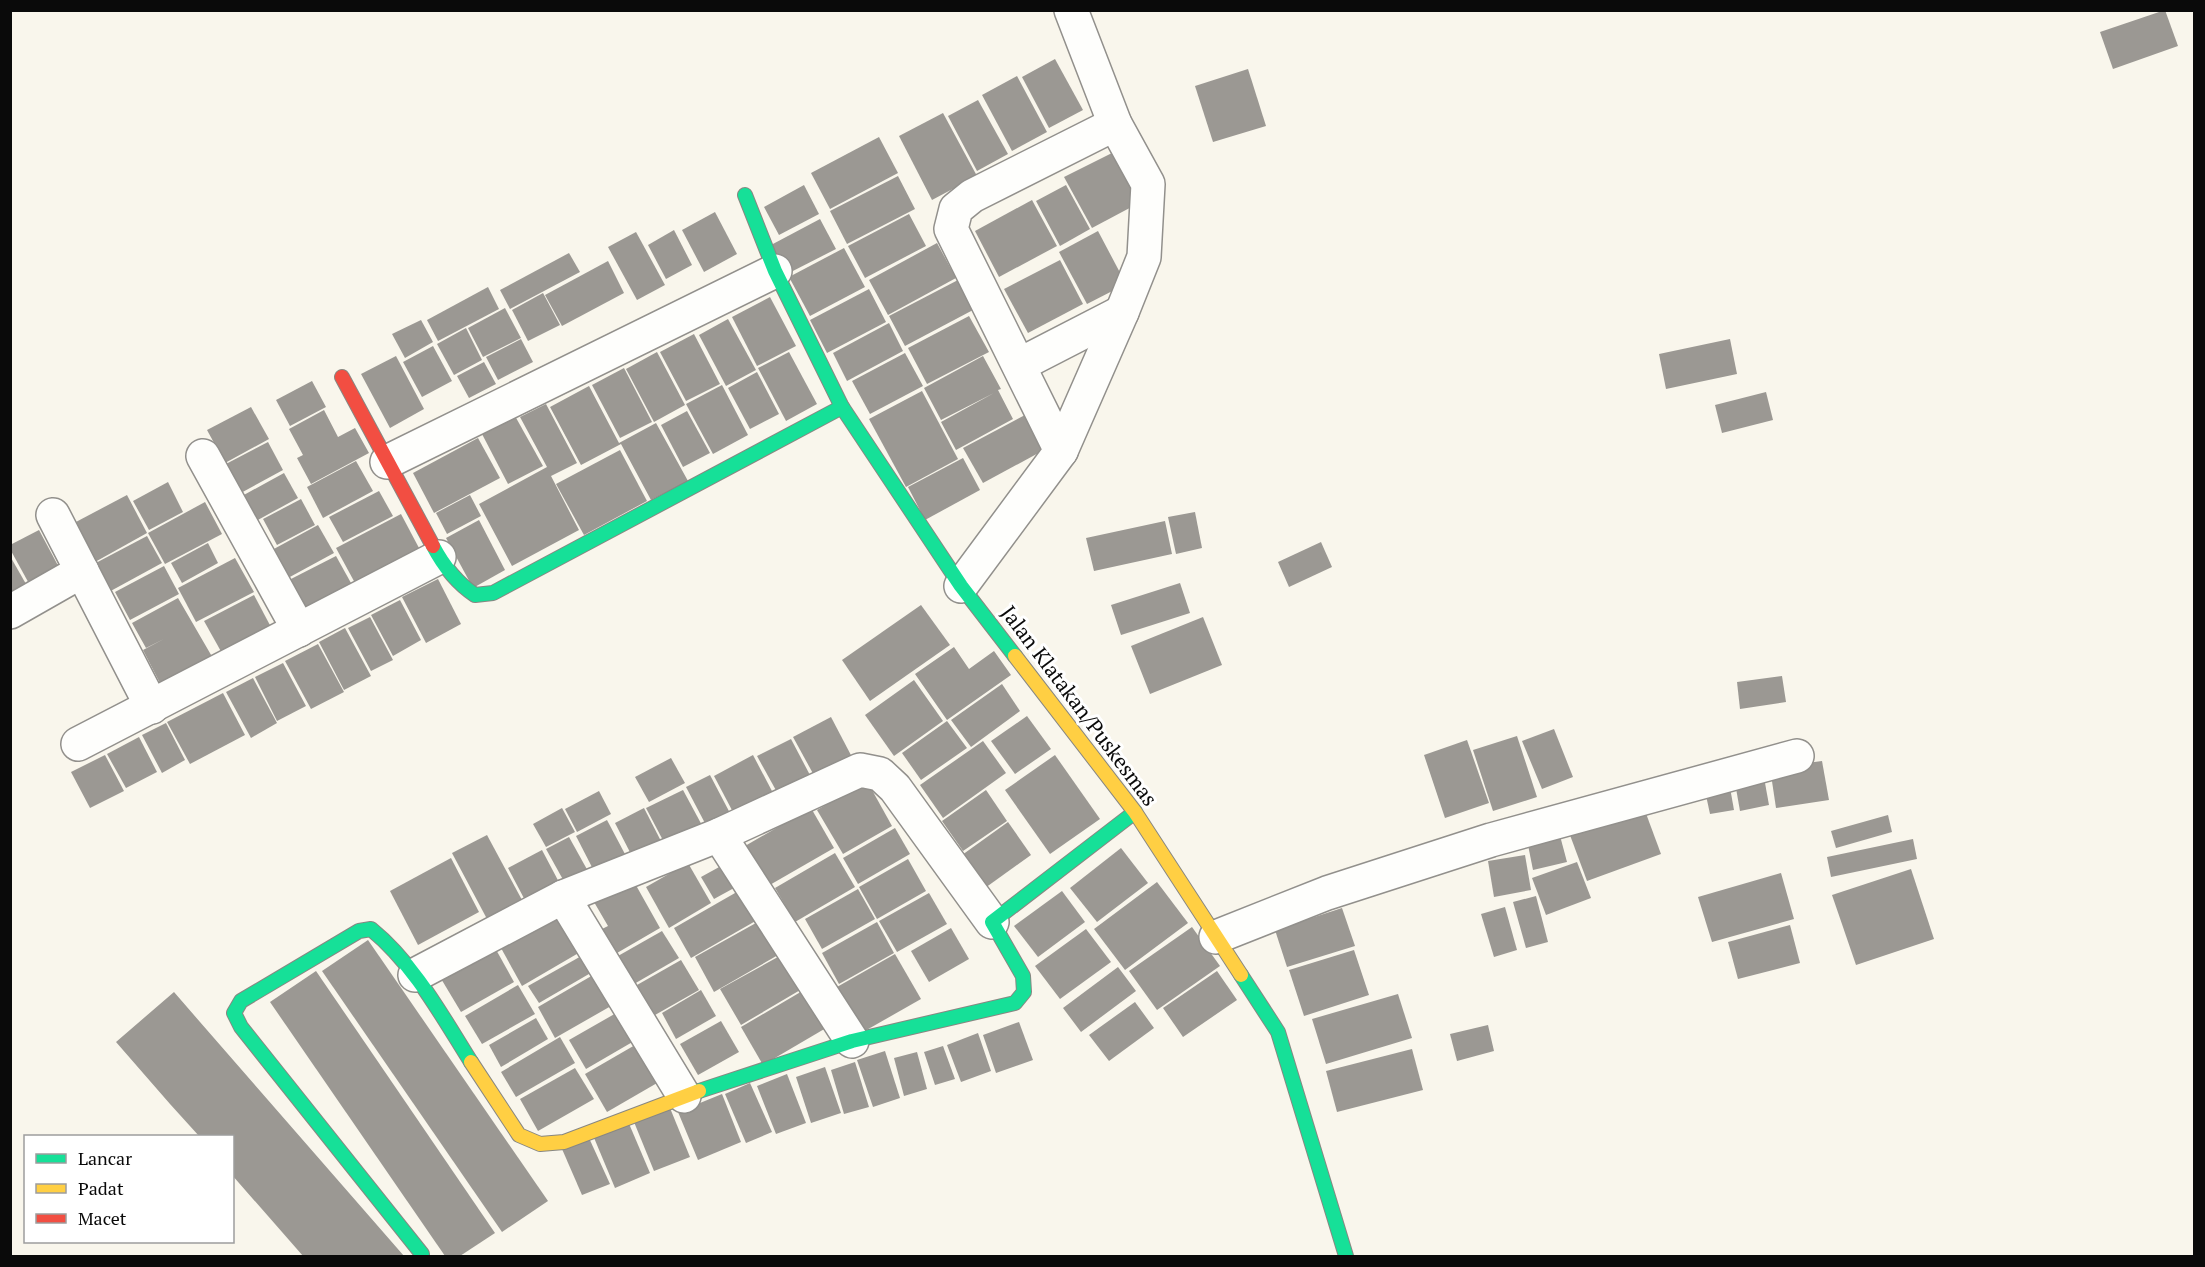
<svg xmlns="http://www.w3.org/2000/svg" width="2205" height="1267" viewBox="0 0 2205 1267" font-family="'PT Serif',serif">
  <style>
    .building { fill: #9b9893 }
    .lines { fill: none; stroke-linecap: round; stroke-linejoin: round }
    .street-casing { stroke: #92908c; stroke-width: 36 }
    .fast-casing { stroke: #888782; stroke-width: 16 }
    .slow-casing { stroke: #888782; stroke-width: 16 }
    .jam-casing { stroke: #888782; stroke-width: 16 }
    .street { stroke: #fefefc; stroke-width: 33 }
    .fast { stroke: #16e098; stroke-width: 14 }
    .slow { stroke: #ffcf43; stroke-width: 14 }
    .jam { stroke: #f24e42; stroke-width: 14 }
    .labels { text-anchor: middle; stroke-width: 6; stroke-linejoin: round; paint-order: stroke }
    .street-label { font-size: 21px; fill: #0a0a0a; stroke: #fff }
  </style>
  <rect width="100%" height="100%" fill="#f9f6ec"/>
  <g class="building">
    <polygon points="2165,10 2178,46 2113,69 2100,32"/>
    <polygon points="1055,59 1083,110 1049,128 1022,77"/>
    <polygon points="1248,69 1266,126 1213,142 1195,86"/>
    <polygon points="1017,76 1047,132 1012,151 982,95"/>
    <polygon points="978,100 1008,154 977,171 948,116"/>
    <polygon points="943,113 977,176 932,200 899,136"/>
    <polygon points="879,137 898,173 830,209 811,173"/>
    <polygon points="1112,153 1139,203 1092,228 1064,177"/>
    <polygon points="898,176 915,209 847,244 830,211"/>
    <polygon points="804,185 819,214 779,235 764,207"/>
    <polygon points="1066,185 1090,229 1060,246 1036,201"/>
    <polygon points="1032,200 1057,246 999,277 975,231"/>
    <polygon points="715,212 737,254 704,272 682,230"/>
    <polygon points="909,214 926,246 865,278 848,246"/>
    <polygon points="820,219 836,249 787,274 771,245"/>
    <polygon points="674,230 692,265 666,279 648,245"/>
    <polygon points="1098,231 1126,284 1087,304 1059,252"/>
    <polygon points="636,232 665,285 637,300 608,247"/>
    <polygon points="937,243 956,278 888,315 869,280"/>
    <polygon points="844,248 865,287 810,316 789,277"/>
    <polygon points="569,253 580,272 510,309 500,290"/>
    <polygon points="1060,260 1083,304 1028,333 1004,289"/>
    <polygon points="608,261 624,293 562,326 545,295"/>
    <polygon points="958,280 973,310 905,346 889,316"/>
    <polygon points="488,287 499,309 438,341 427,320"/>
    <polygon points="869,289 886,322 827,353 810,320"/>
    <polygon points="543,293 560,325 528,341 512,310"/>
    <polygon points="770,297 796,346 757,366 732,317"/>
    <polygon points="505,308 521,338 483,357 468,328"/>
    <polygon points="969,316 989,352 927,384 908,348"/>
    <polygon points="728,319 756,370 726,386 699,335"/>
    <polygon points="421,320 433,342 405,358 392,334"/>
    <polygon points="889,323 903,351 847,381 833,353"/>
    <polygon points="466,328 482,360 454,375 437,344"/>
    <polygon points="694,334 720,384 686,401 660,352"/>
    <polygon points="521,339 533,362 498,380 486,357"/>
    <polygon points="1730,339 1737,374 1666,389 1659,354"/>
    <polygon points="433,346 452,381 422,397 403,362"/>
    <polygon points="657,352 685,405 654,422 626,369"/>
    <polygon points="789,352 817,404 786,421 758,368"/>
    <polygon points="905,353 923,386 870,414 852,381"/>
    <polygon points="396,356 424,409 390,428 361,374"/>
    <polygon points="983,356 1001,389 998,390 1013,419 956,450 941,422 994,393 941,420 924,388"/>
    <polygon points="484,362 496,384 469,398 457,376"/>
    <polygon points="624,368 652,422 620,438 592,385"/>
    <polygon points="757,372 779,414 750,429 728,388"/>
    <polygon points="312,381 326,407 290,426 276,400"/>
    <polygon points="722,385 748,435 713,454 686,404"/>
    <polygon points="589,386 619,443 656,423 688,481 651,500 621,444 581,465 550,407"/>
    <polygon points="922,391 958,459 906,487 869,419"/>
    <polygon points="1766,392 1773,420 1722,433 1715,405"/>
    <polygon points="546,404 577,463 551,476 579,530 512,566 479,504 547,467 520,417"/>
    <polygon points="251,407 269,439 225,463 207,430"/>
    <polygon points="324,410 338,437 355,428 369,453 311,484 297,458 303,455 289,429"/>
    <polygon points="687,411 710,453 683,467 661,425"/>
    <polygon points="1025,415 1044,450 983,483 963,448"/>
    <polygon points="515,416 543,466 508,484 482,434"/>
    <polygon points="478,438 500,478 434,513 413,473"/>
    <polygon points="268,442 283,470 239,494 224,465"/>
    <polygon points="620,450 647,501 584,535 556,484"/>
    <polygon points="963,458 980,490 925,520 908,487"/>
    <polygon points="356,461 373,491 323,518 307,487"/>
    <polygon points="284,473 298,498 256,521 242,496"/>
    <polygon points="168,482 183,512 149,530 133,501"/>
    <polygon points="379,491 393,516 343,542 329,517"/>
    <polygon points="127,495 147,533 95,562 74,523"/>
    <polygon points="470,495 481,516 447,534 436,513"/>
    <polygon points="301,499 315,525 277,545 263,519"/>
    <polygon points="205,502 222,534 165,564 148,533"/>
    <polygon points="1195,512 1202,548 1176,554 1168,517"/>
    <polygon points="401,514 419,548 355,583 336,548"/>
    <polygon points="479,520 505,570 473,588 446,538"/>
    <polygon points="1165,521 1172,554 1094,571 1086,538"/>
    <polygon points="318,525 334,553 288,578 272,550"/>
    <polygon points="39,530 62,573 32,589 10,549 10,545"/>
    <polygon points="147,536 162,563 107,593 92,565"/>
    <polygon points="1321,542 1332,567 1289,587 1278,562"/>
    <polygon points="208,543 218,563 182,583 171,563"/>
    <polygon points="10,556 30,591 10,601"/>
    <polygon points="336,556 351,583 304,609 289,580"/>
    <polygon points="235,558 254,592 196,622 178,588"/>
    <polygon points="164,566 179,594 130,620 115,592"/>
    <polygon points="438,579 461,624 426,643 402,597"/>
    <polygon points="1180,583 1190,613 1121,635 1111,605"/>
    <polygon points="254,595 272,629 223,655 204,621"/>
    <polygon points="178,598 214,660 162,687 143,650 164,639 146,648 132,623"/>
    <polygon points="400,600 421,640 393,656 371,615"/>
    <polygon points="921,605 950,645 870,701 842,660"/>
    <polygon points="370,617 393,660 371,671 348,628"/>
    <polygon points="1203,617 1222,665 1150,694 1131,646"/>
    <polygon points="345,628 371,676 344,690 319,642"/>
    <polygon points="318,644 344,692 311,709 285,661"/>
    <polygon points="954,647 969,669 994,651 1011,675 947,720 915,674"/>
    <polygon points="283,663 306,706 277,721 255,677"/>
    <polygon points="1782,676 1786,702 1740,709 1737,682"/>
    <polygon points="253,678 277,723 251,738 226,692"/>
    <polygon points="914,680 943,721 894,756 865,715"/>
    <polygon points="1002,684 1020,711 971,747 951,720"/>
    <polygon points="223,693 245,735 190,764 167,722"/>
    <polygon points="1027,716 1051,749 1015,774 991,741"/>
    <polygon points="831,717 853,759 816,779 793,737"/>
    <polygon points="947,721 967,748 921,780 902,753"/>
    <polygon points="166,723 185,760 162,773 142,735"/>
    <polygon points="1554,729 1573,777 1542,789 1522,741"/>
    <polygon points="1517,736 1537,797 1493,811 1473,750"/>
    <polygon points="139,737 157,772 126,788 107,754"/>
    <polygon points="791,739 811,777 778,794 757,756"/>
    <polygon points="1467,740 1489,803 1445,818 1424,755"/>
    <polygon points="983,741 1006,773 943,818 920,785"/>
    <polygon points="105,755 124,791 90,808 71,772"/>
    <polygon points="753,755 773,793 734,814 714,776"/>
    <polygon points="1055,755 1100,819 1050,854 1005,790"/>
    <polygon points="671,758 685,783 649,802 635,777"/>
    <polygon points="1822,761 1829,800 1776,808 1770,768"/>
    <polygon points="1763,772 1769,805 1740,811 1734,777"/>
    <polygon points="710,775 731,815 707,827 686,787"/>
    <polygon points="867,781 892,826 843,854 817,810"/>
    <polygon points="1729,782 1734,810 1710,814 1704,786"/>
    <polygon points="683,790 704,829 667,848 646,808"/>
    <polygon points="986,790 1007,821 963,851 942,821"/>
    <polygon points="599,791 611,814 577,832 565,809"/>
    <polygon points="1641,800 1661,854 1587,881 1567,827"/>
    <polygon points="562,808 575,832 546,847 533,824"/>
    <polygon points="644,808 663,845 634,860 615,823"/>
    <polygon points="811,808 834,848 768,886 745,846"/>
    <polygon points="1888,815 1892,832 1836,848 1831,831"/>
    <polygon points="607,820 626,856 595,873 576,836"/>
    <polygon points="1008,822 1031,855 985,888 962,855"/>
    <polygon points="895,828 910,854 858,884 843,858"/>
    <polygon points="1559,832 1567,862 1533,870 1527,840"/>
    <polygon points="487,835 522,900 487,919 452,853"/>
    <polygon points="569,837 589,873 566,885 546,849"/>
    <polygon points="1913,839 1917,859 1831,877 1827,857"/>
    <polygon points="1121,848 1148,883 1097,922 1070,888"/>
    <polygon points="542,850 561,886 527,904 508,868"/>
    <polygon points="835,853 855,887 795,922 775,888"/>
    <polygon points="1525,855 1531,890 1494,897 1488,861"/>
    <polygon points="451,858 479,912 418,945 390,891"/>
    <polygon points="908,859 926,891 877,919 859,887"/>
    <polygon points="1577,862 1591,898 1546,915 1532,878"/>
    <polygon points="688,863 711,903 669,928 646,887"/>
    <polygon points="721,866 734,888 714,899 701,877"/>
    <polygon points="1911,869 1934,939 1856,965 1832,895"/>
    <polygon points="1781,873 1794,919 1712,942 1698,897"/>
    <polygon points="633,880 660,928 617,953 602,929 608,926 594,902"/>
    <polygon points="1157,882 1188,923 1125,970 1094,929"/>
    <polygon points="742,889 759,919 691,958 674,928"/>
    <polygon points="858,889 875,919 822,949 805,919"/>
    <polygon points="1062,891 1085,922 1038,957 1014,926"/>
    <polygon points="929,893 947,924 897,952 879,921"/>
    <polygon points="1536,896 1548,942 1526,948 1513,902"/>
    <polygon points="1505,907 1517,950 1494,957 1481,914"/>
    <polygon points="1342,908 1355,946 1287,967 1275,930"/>
    <polygon points="560,914 582,951 522,986 501,948"/>
    <polygon points="765,918 785,951 714,992 695,957"/>
    <polygon points="877,922 894,953 839,984 822,953"/>
    <polygon points="1790,925 1800,963 1738,979 1728,942"/>
    <polygon points="1192,927 1220,966 1157,1010 1129,971"/>
    <polygon points="951,928 969,959 929,982 911,951"/>
    <polygon points="1086,929 1111,962 1060,999 1035,966"/>
    <polygon points="662,931 679,958 634,984 618,956"/>
    <polygon points="368,940 548,1201 502,1232 322,971"/>
    <polygon points="494,946 514,982 461,1012 440,977"/>
    <polygon points="592,950 601,967 539,1003 528,986"/>
    <polygon points="1354,950 1369,995 1304,1016 1289,970"/>
    <polygon points="787,952 807,986 741,1025 720,989"/>
    <polygon points="895,954 921,999 863,1032 837,987"/>
    <polygon points="681,960 699,990 655,1015 637,985"/>
    <polygon points="1118,967 1136,991 1081,1032 1063,1008"/>
    <polygon points="316,971 495,1233 460,1256 445,1256 270,1002"/>
    <polygon points="600,971 618,1002 555,1038 538,1007"/>
    <polygon points="1217,971 1237,1000 1183,1037 1163,1008"/>
    <polygon points="518,985 535,1014 482,1044 465,1016"/>
    <polygon points="701,990 716,1016 676,1039 662,1013"/>
    <polygon points="804,990 826,1028 763,1065 741,1027"/>
    <polygon points="174,992 200,1022 404,1256 303,1256 232,1175 232,1136 199,1136 170,1104 116,1042"/>
    <polygon points="1398,994 1412,1038 1326,1064 1312,1019"/>
    <polygon points="1135,1002 1154,1028 1109,1061 1089,1035"/>
    <polygon points="625,1008 641,1037 586,1069 569,1040"/>
    <polygon points="536,1018 548,1039 501,1067 489,1045"/>
    <polygon points="721,1021 739,1052 698,1075 680,1044"/>
    <polygon points="1019,1022 1033,1060 996,1073 983,1035"/>
    <polygon points="1488,1025 1494,1051 1457,1061 1450,1034"/>
    <polygon points="978,1033 991,1071 961,1082 947,1045"/>
    <polygon points="560,1037 575,1063 516,1097 501,1072"/>
    <polygon points="642,1041 664,1079 607,1112 585,1074"/>
    <polygon points="943,1046 955,1079 935,1085 924,1052"/>
    <polygon points="1412,1049 1423,1090 1337,1112 1326,1071"/>
    <polygon points="885,1051 900,1098 873,1107 857,1060"/>
    <polygon points="917,1052 927,1089 904,1096 894,1058"/>
    <polygon points="855,1062 869,1107 844,1114 831,1070"/>
    <polygon points="825,1067 841,1113 811,1123 796,1077"/>
    <polygon points="575,1068 594,1099 538,1131 520,1099"/>
    <polygon points="787,1074 806,1123 776,1134 757,1086"/>
    <polygon points="750,1083 772,1132 746,1143 725,1094"/>
    <polygon points="722,1094 741,1142 698,1160 678,1112"/>
    <polygon points="670,1108 690,1157 654,1171 634,1122"/>
    <polygon points="627,1119 650,1173 615,1188 592,1133"/>
    <polygon points="589,1138 610,1184 582,1195 562,1149"/>
  </g>
  <g class="lines">
    <defs>
      <g id="street">
        <polyline points="1019,365 1122,312"/>
        <polyline points="1061,451 1122,312 1144,257 1148,184 1115,124 1071,10"/>
        <polyline points="203,456 299,630"/>
        <polyline points="387,462 775,271"/>
        <polyline points="53,515 152,707"/>
        <polyline points="961,586 1061,451 951,229 956,209 972,196 1115,124"/>
        <polyline points="10,612 82,571"/>
        <polyline points="78,744 439,557"/>
        <polyline points="719,835 852,1041"/>
        <polyline points="563,897 684,1096"/>
        <polyline points="1216,937 1327,893 1491,840 1797,756"/>
        <polyline points="415,975 563,897 719,835 860,770 880,774 895,788 992,922"/>
      </g>
      <g id="fast">
        <polyline points="745,195 775,271 842,407 961,586 1015,656"/>
        <path d="M 433,546 C 443,565 457,583 475,595 L 493,593 L 842,407"/>
        <polyline points="1241,975 1278,1032 1346,1256"/>
        <polyline points="699,1091 852,1041 1015,1003 1024,992 1023,976 992,922 1135,812"/>
        <path d="M 422,1254 L 241,1027 L 234,1013 L 241,1001 L 359,931 L 371,929 C 414,964 442,1016 471,1062"/>
      </g>
      <g id="slow">
        <polyline points="1015,656 1135,812 1241,975"/>
        <polyline points="471,1062 519,1135 540,1144 564,1142 699,1091"/>
      </g>
      <polyline id="jam" points="342,377 433,546"/>
    </defs>
    <use href="#street" class="street-casing"/>
    <use href="#fast" class="fast-casing"/>
    <use href="#slow" class="slow-casing"/>
    <use href="#jam" class="jam-casing"/>
    <use href="#street" class="street"/>
    <use href="#fast" class="fast"/>
    <use href="#slow" class="slow"/>
    <use href="#jam" class="jam"/>
  </g>
  <g class="labels">
    <g class="street-label">
      <text transform="translate(1079 706) rotate(53)" y="7">Jalan Klatakan/Puskesmas</text>
    </g>
  </g>
  <rect width="2205" height="1267" fill="none" stroke="#0a0a0a" stroke-width="24"/>
  <rect x="24" y="1135" width="210" height="108" fill="#ffffff" stroke="#9d9d9d" stroke-width="1.5"/>
  <rect x="36" y="1154" width="30" height="9" fill="#16e098" stroke="#9d9d9d" stroke-width="1.5"/>
  <text x="78" y="1165" font-size="18" fill="#0a0a0a">Lancar</text>
  <rect x="36" y="1184" width="30" height="9" fill="#ffcf43" stroke="#9d9d9d" stroke-width="1.5"/>
  <text x="78" y="1195" font-size="18" fill="#0a0a0a">Padat</text>
  <rect x="36" y="1214" width="30" height="9" fill="#f24e42" stroke="#9d9d9d" stroke-width="1.5"/>
  <text x="78" y="1225" font-size="18" fill="#0a0a0a">Macet</text>
</svg>
